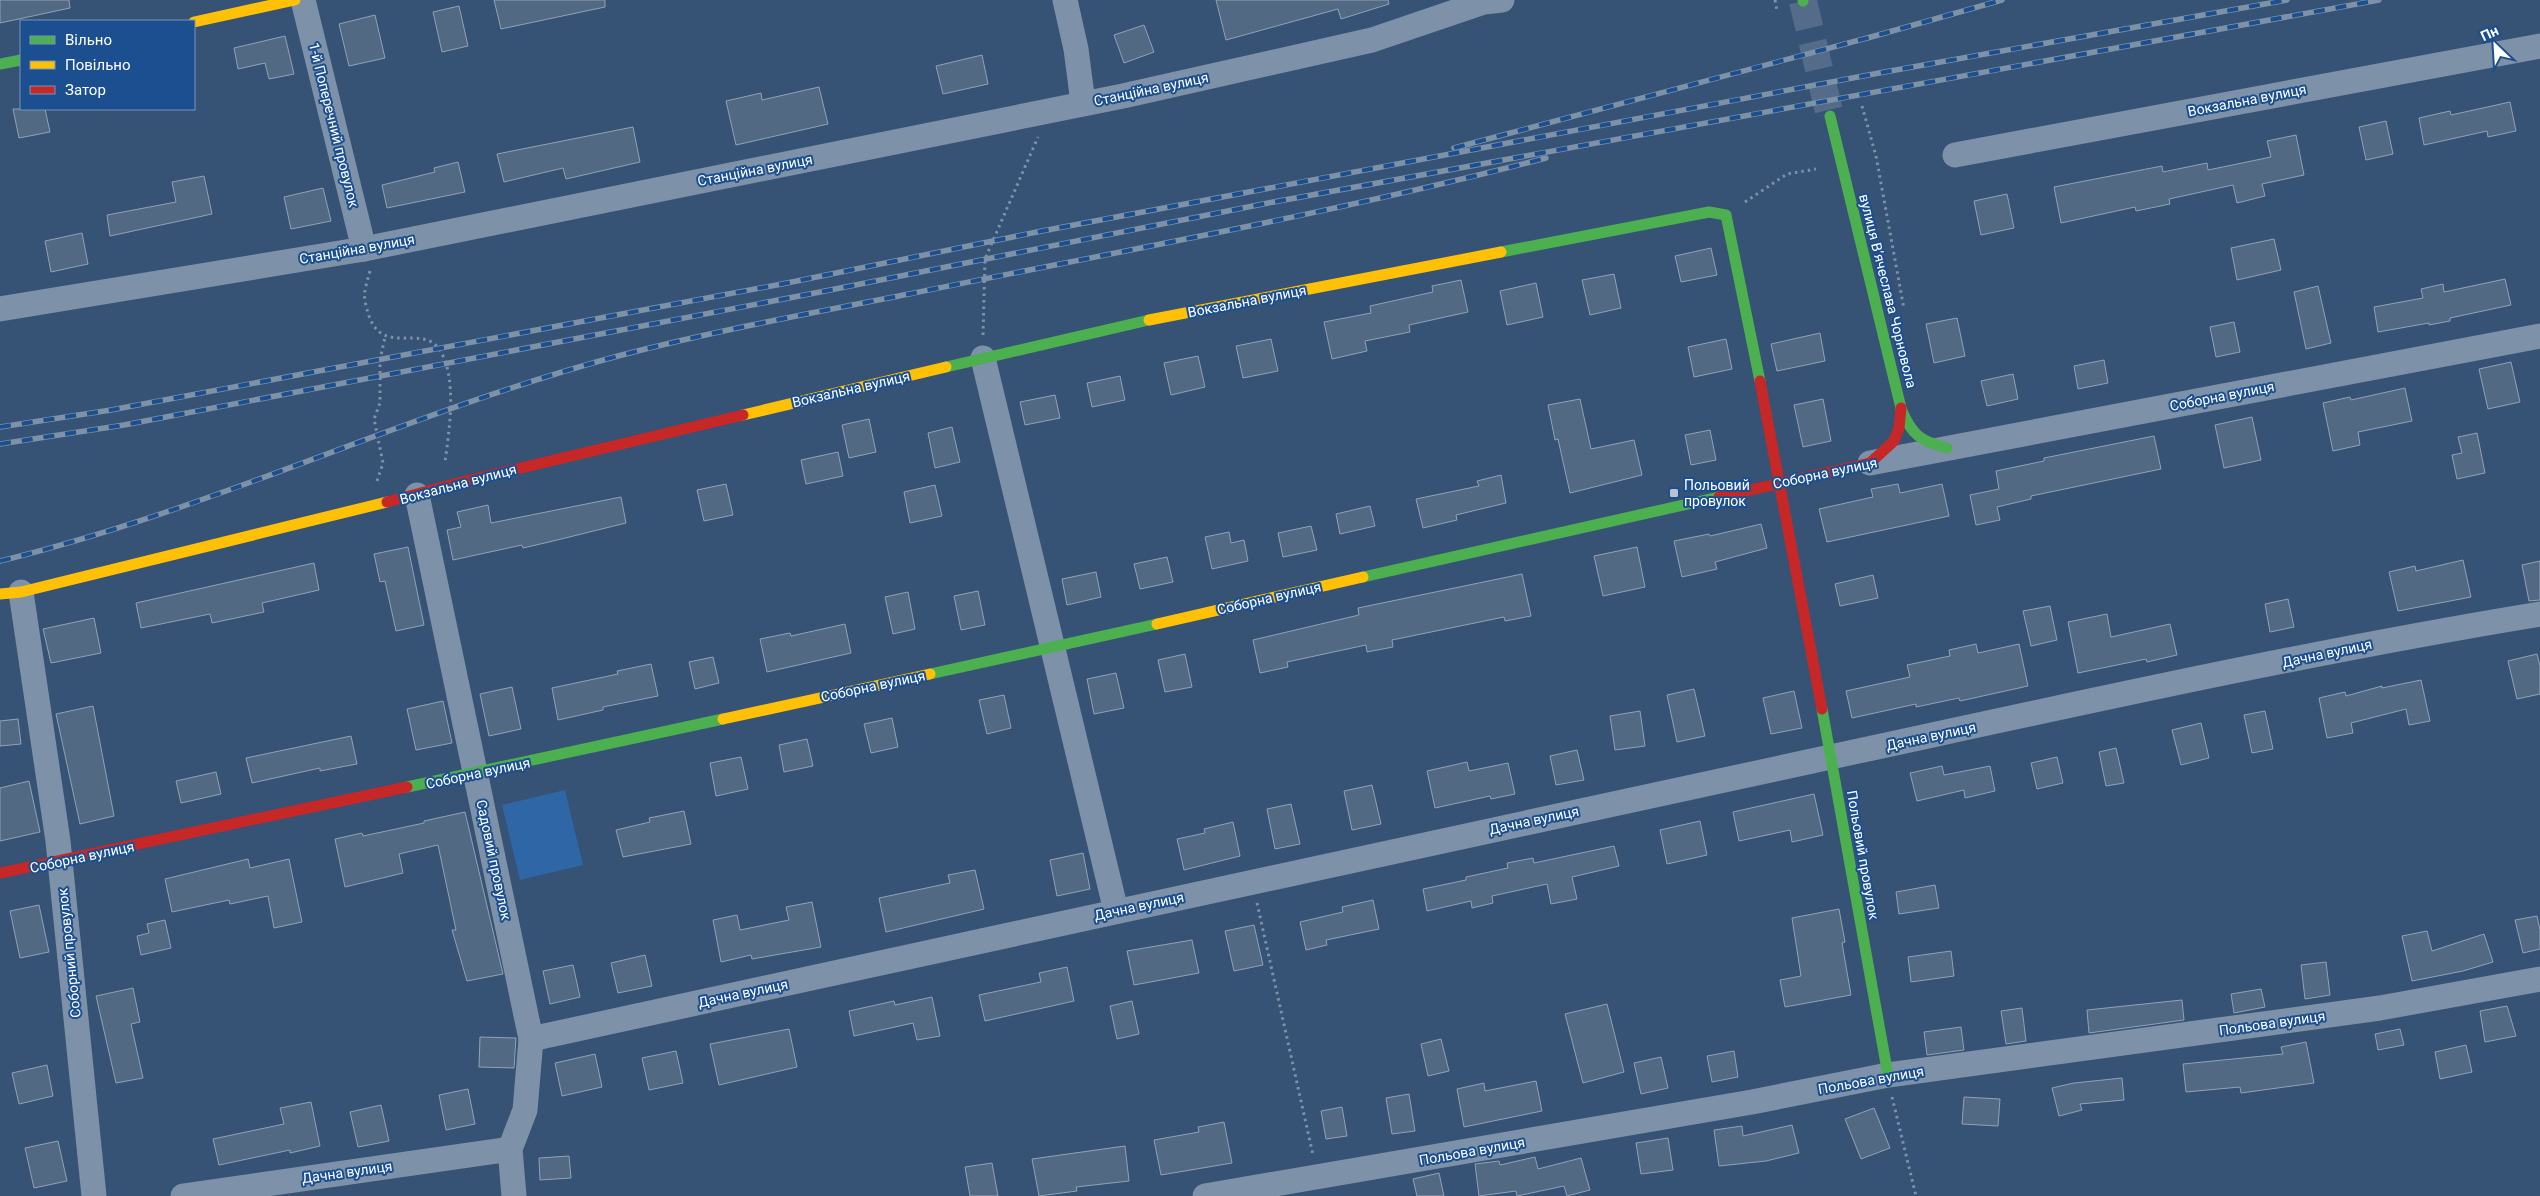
<svg xmlns="http://www.w3.org/2000/svg" width="2540" height="1196" viewBox="0 0 2540 1196" font-family="Roboto,sans-serif">
  <style>
    .green { fill: #2f66a5 }
    .building { fill: #526984; stroke: #92a2b6 }
    .lines { fill: none; stroke-linecap: round; stroke-linejoin: round }
    .secondary-tunnel { stroke: #546c89; stroke-width: 28; stroke-dasharray: 28 14; stroke-linecap: butt }
    .path { stroke: #7d92a8; stroke-width: 3; stroke-dasharray: 2.5 4; stroke-linecap: butt }
    .street { stroke: #7d92a8; stroke-width: 25 }
    .fast { stroke: #4caf50; stroke-width: 11 }
    .slow { stroke: #ffc107; stroke-width: 11 }
    .jam { stroke: #c62828; stroke-width: 11 }
    .rail-casing { stroke: #7e92a7; stroke-width: 5.5 }
    .rail { stroke: #1b4f8f; stroke-width: 4; stroke-dasharray: 11; stroke-linecap: butt }
    .poi-dot { fill: #b9c2ce; stroke: #1b4f8f; stroke-width: 2 }
    .labels { text-anchor: middle; stroke-width: 4; stroke-linejoin: round; paint-order: stroke }
    .street-label { font-size: 14px; fill: #fff; stroke: #1b4f8f }
    .poi-label { font-size: 14px; fill: #fff; stroke: #1b4f8f; text-anchor: start }
  </style>
  <rect width="100%" height="100%" fill="#365274"/>
  <polygon class="green" points="565,790 583,865 520,880 502,805"/>
  <g class="building">
    <polygon points="0,0 69,0 70,8 0,23"/>
    <polygon points="494,0 605,0 605,7 501,29"/>
    <polygon points="1216,0 1388,0 1389,4 1341,19 1338,9 1226,40"/>
    <polygon points="459,6 468,46 442,52 433,12"/>
    <polygon points="375,15 385,58 349,66 339,24"/>
    <polygon points="1144,25 1154,52 1124,63 1114,35"/>
    <polygon points="285,36 294,74 269,79 265,63 238,69 234,48"/>
    <polygon points="982,55 988,84 943,94 936,66"/>
    <polygon points="819,87 828,124 736,145 726,101 761,93 762,100"/>
    <polygon points="2510,102 2516,131 2488,137 2487,131 2424,145 2419,118 2450,111 2451,115"/>
    <polygon points="13,109 45,109 50,132 19,138"/>
    <polygon points="2386,121 2393,154 2366,160 2359,127"/>
    <polygon points="633,127 640,162 566,179 563,168 504,182 497,154"/>
    <polygon points="2296,135 2304,175 2262,184 2265,196 2237,203 2233,185 2169,199 2170,204 2136,211 2135,207 2061,223 2054,187 2162,166 2163,172 2207,163 2208,170 2271,157 2267,141"/>
    <polygon points="458,162 465,192 387,208 382,185 435,172 434,168"/>
    <polygon points="204,176 212,214 110,236 107,215 176,202 172,182"/>
    <polygon points="323,188 331,221 291,229 284,197"/>
    <polygon points="2007,194 2014,228 1981,235 1974,201"/>
    <polygon points="82,233 88,264 51,272 45,241"/>
    <polygon points="2274,239 2281,270 2237,280 2231,248"/>
    <polygon points="1711,248 1717,275 1681,282 1675,256"/>
    <polygon points="1614,274 1621,308 1590,315 1582,280"/>
    <polygon points="2505,279 2511,305 2450,318 2450,321 2429,325 2429,323 2378,332 2374,307 2423,298 2421,289 2443,284 2444,292"/>
    <polygon points="1461,280 1468,312 1409,325 1410,332 1365,341 1367,351 1332,359 1324,322 1371,313 1370,306 1433,292 1432,286"/>
    <polygon points="1536,283 1543,317 1507,325 1500,291"/>
    <polygon points="2318,286 2331,343 2306,349 2294,292"/>
    <polygon points="1957,318 1965,356 1934,363 1926,324"/>
    <polygon points="2234,322 2240,352 2216,357 2210,327"/>
    <polygon points="1820,333 1825,361 1777,371 1771,344"/>
    <polygon points="1271,339 1278,371 1243,378 1236,346"/>
    <polygon points="1726,339 1732,369 1694,377 1688,347"/>
    <polygon points="1198,356 1205,387 1171,395 1164,363"/>
    <polygon points="2104,360 2108,383 2078,389 2074,366"/>
    <polygon points="2511,362 2520,402 2488,409 2479,369"/>
    <polygon points="2013,374 2018,399 1987,406 1981,381"/>
    <polygon points="1120,376 1125,400 1092,407 1087,383"/>
    <polygon points="2405,388 2412,421 2358,432 2360,445 2333,451 2323,403 2350,397 2351,400"/>
    <polygon points="1055,395 1060,418 1025,425 1020,402"/>
    <polygon points="1580,399 1591,449 1634,440 1642,475 1570,493 1558,439 1555,440 1548,405"/>
    <polygon points="1823,399 1831,441 1803,447 1794,405"/>
    <polygon points="2252,417 2261,460 2224,468 2215,425"/>
    <polygon points="869,419 876,452 849,458 842,425"/>
    <polygon points="952,427 960,462 935,468 928,433"/>
    <polygon points="1710,430 1716,460 1691,465 1685,435"/>
    <polygon points="2477,433 2485,473 2457,479 2452,455 2462,453 2458,437"/>
    <polygon points="2154,436 2161,469 2031,496 2031,499 1997,507 2000,520 1976,525 1970,495 1999,489 1996,471 2044,461 2044,458"/>
    <polygon points="838,452 843,476 806,484 801,460"/>
    <polygon points="1501,475 1506,503 1456,515 1457,520 1423,528 1416,499 1479,486 1477,481"/>
    <polygon points="726,484 733,515 704,521 697,490"/>
    <polygon points="1898,484 1900,493 1942,484 1949,516 1827,542 1819,509 1873,497 1871,489"/>
    <polygon points="935,485 942,516 910,523 904,492"/>
    <polygon points="621,497 626,523 549,542 523,548 522,545 453,560 447,530 461,527 457,512 488,505 491,523"/>
    <polygon points="1370,506 1375,526 1340,534 1336,514"/>
    <polygon points="1761,524 1767,548 1715,562 1717,569 1682,577 1674,541 1709,534 1710,536"/>
    <polygon points="1311,526 1317,550 1283,557 1278,533"/>
    <polygon points="1229,532 1231,543 1244,540 1248,561 1212,569 1205,537"/>
    <polygon points="408,547 424,625 396,631 385,581 380,582 374,554"/>
    <polygon points="1637,547 1645,587 1603,596 1594,556"/>
    <polygon points="1167,557 1173,582 1140,589 1134,564"/>
    <polygon points="2463,560 2471,597 2398,611 2389,572 2415,566 2416,571"/>
    <polygon points="2540,561 2540,600 2529,601 2522,565"/>
    <polygon points="314,563 319,590 262,603 264,612 212,623 210,614 141,628 136,603"/>
    <polygon points="1096,572 1101,597 1067,605 1062,579"/>
    <polygon points="1522,574 1531,616 1505,621 1504,617 1392,640 1393,647 1367,652 1366,645 1287,662 1288,667 1260,673 1253,640 1359,615 1358,608"/>
    <polygon points="1873,575 1878,598 1840,606 1835,584"/>
    <polygon points="978,591 985,625 961,630 954,596"/>
    <polygon points="908,592 915,629 893,634 885,597"/>
    <polygon points="2288,599 2294,627 2270,632 2265,604"/>
    <polygon points="2050,606 2057,640 2031,646 2023,611"/>
    <polygon points="2107,614 2111,637 2170,624 2177,655 2147,662 2146,659 2078,673 2068,622"/>
    <polygon points="94,618 101,653 51,663 43,629"/>
    <polygon points="845,624 851,653 767,672 760,639 790,633 791,636"/>
    <polygon points="1976,644 1978,653 2019,644 2028,686 1960,701 1959,698 1916,707 1916,704 1852,718 1846,691 1910,677 1907,665 1950,656 1949,650"/>
    <polygon points="1185,654 1192,687 1165,692 1158,660"/>
    <polygon points="2537,654 2540,666 2540,694 2517,699 2508,661"/>
    <polygon points="713,657 719,683 695,689 689,662"/>
    <polygon points="651,664 658,696 603,707 603,710 558,720 552,688 618,674 617,671"/>
    <polygon points="1116,673 1124,708 1094,714 1087,679"/>
    <polygon points="2421,680 2430,721 2409,725 2406,709 2351,723 2353,733 2327,738 2319,698 2345,692 2346,696 2382,686 2382,688"/>
    <polygon points="512,687 521,729 489,736 480,694"/>
    <polygon points="1694,689 1705,736 1677,742 1667,695"/>
    <polygon points="1794,691 1802,728 1771,734 1763,698"/>
    <polygon points="1004,695 1011,728 987,734 979,700"/>
    <polygon points="443,701 452,743 416,750 407,709"/>
    <polygon points="93,706 114,816 80,824 56,714"/>
    <polygon points="1640,711 1645,746 1615,750 1610,716"/>
    <polygon points="2265,711 2273,749 2252,753 2244,715"/>
    <polygon points="892,718 898,747 871,753 864,724"/>
    <polygon points="18,719 21,744 0,746 0,721"/>
    <polygon points="2201,723 2209,758 2181,765 2172,730"/>
    <polygon points="351,736 357,764 320,771 320,768 252,783 246,758"/>
    <polygon points="807,739 813,766 784,772 779,745"/>
    <polygon points="2116,748 2124,783 2106,786 2099,752"/>
    <polygon points="1577,750 1584,780 1556,785 1550,756"/>
    <polygon points="741,757 748,789 716,796 710,763"/>
    <polygon points="2057,757 2063,783 2037,789 2031,763"/>
    <polygon points="1467,762 1469,771 1508,763 1515,794 1491,799 1490,796 1435,808 1427,771"/>
    <polygon points="1942,766 1944,775 1990,766 1995,791 1965,798 1964,790 1917,801 1910,773"/>
    <polygon points="216,772 221,794 181,803 176,781"/>
    <polygon points="29,781 40,832 0,841 0,788"/>
    <polygon points="1372,785 1381,824 1352,830 1344,791"/>
    <polygon points="1814,794 1823,835 1792,842 1790,830 1739,841 1733,812"/>
    <polygon points="1291,804 1300,844 1275,849 1267,809"/>
    <polygon points="684,811 691,844 623,857 616,830 650,822 649,818"/>
    <polygon points="465,812 503,974 467,981 452,930 456,930 438,845 399,854 403,873 345,887 335,839 362,833 363,836 424,823 424,821"/>
    <polygon points="1700,821 1707,855 1667,864 1660,830"/>
    <polygon points="1233,822 1240,856 1184,870 1177,839 1205,833 1204,829"/>
    <polygon points="1614,846 1619,866 1572,877 1577,899 1551,904 1547,884 1492,896 1493,903 1472,908 1471,901 1427,911 1423,889 1466,880 1466,877 1508,868 1507,863 1533,858 1534,863"/>
    <polygon points="1083,853 1090,889 1057,896 1050,860"/>
    <polygon points="248,859 250,868 289,859 302,922 274,928 268,896 230,904 229,900 172,912 165,879"/>
    <polygon points="975,870 984,909 886,932 879,898 950,883 948,875"/>
    <polygon points="1935,885 1939,908 1899,914 1896,892"/>
    <polygon points="1373,900 1379,929 1326,940 1327,945 1306,950 1300,922 1343,912 1342,907"/>
    <polygon points="812,902 821,947 752,959 751,955 721,962 713,920 737,915 740,930 789,920 786,907"/>
    <polygon points="39,905 49,952 20,958 10,911"/>
    <polygon points="1839,909 1845,942 1842,943 1851,995 1785,1007 1780,980 1801,976 1792,918"/>
    <polygon points="2537,916 2540,930 2540,949 2523,953 2515,920"/>
    <polygon points="165,920 171,948 141,955 137,936 149,933 147,924"/>
    <polygon points="1254,925 1263,965 1234,971 1225,931"/>
    <polygon points="2427,931 2432,951 2484,934 2493,962 2463,971 2412,981 2402,936"/>
    <polygon points="1192,940 1199,973 1134,985 1127,951"/>
    <polygon points="1951,951 1954,976 1911,982 1908,957"/>
    <polygon points="645,955 652,986 618,993 611,963"/>
    <polygon points="2326,962 2330,995 2305,999 2301,965"/>
    <polygon points="573,965 580,997 550,1004 543,971"/>
    <polygon points="1067,967 1074,1001 985,1021 979,995 1041,982 1039,973"/>
    <polygon points="133,988 140,1022 131,1024 143,1078 116,1083 96,996"/>
    <polygon points="2261,989 2265,1007 2234,1013 2231,994"/>
    <polygon points="932,997 940,1036 917,1040 913,1023 854,1036 849,1011 894,1001 895,1005"/>
    <polygon points="2182,1000 2184,1020 2089,1033 2087,1010"/>
    <polygon points="1132,1001 1139,1034 1117,1039 1110,1006"/>
    <polygon points="1607,1004 1624,1072 1583,1083 1565,1014"/>
    <polygon points="2507,1006 2516,1036 2485,1042 2480,1011"/>
    <polygon points="2022,1008 2026,1041 2006,1044 2001,1011"/>
    <polygon points="1961,1027 1964,1050 1927,1055 1924,1032"/>
    <polygon points="789,1029 797,1067 719,1085 710,1044"/>
    <polygon points="2400,1029 2404,1045 2378,1050 2375,1034"/>
    <polygon points="480,1037 516,1038 514,1068 479,1067"/>
    <polygon points="1441,1039 1449,1071 1428,1076 1421,1044"/>
    <polygon points="2306,1042 2314,1083 2241,1093 2240,1087 2186,1092 2183,1064 2283,1054 2281,1047"/>
    <polygon points="2466,1045 2472,1072 2440,1079 2435,1052"/>
    <polygon points="676,1051 683,1083 649,1090 642,1058"/>
    <polygon points="1734,1051 1738,1077 1712,1082 1707,1056"/>
    <polygon points="595,1054 602,1087 562,1096 555,1063"/>
    <polygon points="1661,1057 1668,1088 1641,1094 1634,1063"/>
    <polygon points="47,1065 53,1096 19,1104 12,1073"/>
    <polygon points="2122,1078 2124,1100 2080,1104 2082,1110 2059,1116 2052,1088 2074,1083"/>
    <polygon points="1536,1081 1542,1111 1464,1127 1457,1089 1484,1083 1485,1091"/>
    <polygon points="468,1089 475,1124 446,1130 439,1095"/>
    <polygon points="1409,1094 1415,1131 1392,1134 1386,1098"/>
    <polygon points="1964,1097 2000,1099 1998,1126 1962,1124"/>
    <polygon points="311,1102 320,1146 290,1153 290,1150 219,1165 213,1139 284,1124 280,1108"/>
    <polygon points="381,1105 389,1141 358,1147 350,1112"/>
    <polygon points="1342,1107 1347,1136 1326,1139 1321,1111"/>
    <polygon points="1874,1108 1890,1148 1861,1159 1845,1119"/>
    <polygon points="1224,1122 1232,1163 1161,1175 1154,1140 1199,1132 1198,1127"/>
    <polygon points="1792,1125 1799,1153 1766,1161 1719,1166 1714,1130 1742,1126 1743,1136"/>
    <polygon points="1668,1138 1673,1170 1641,1174 1636,1143"/>
    <polygon points="58,1141 67,1181 34,1188 25,1148"/>
    <polygon points="1125,1146 1129,1181 1076,1187 1077,1191 1039,1196 1032,1159"/>
    <polygon points="569,1156 571,1178 540,1180 539,1158"/>
    <polygon points="1535,1157 1538,1169 1581,1158 1590,1190 1567,1196 1564,1186 1517,1196 1516,1191 1479,1196 1475,1164 1499,1161 1500,1165"/>
    <polygon points="992,1163 998,1196 970,1196 965,1167"/>
    <polygon points="1439,1173 1444,1196 1417,1196 1413,1179"/>
  </g>
  <g class="lines">
    <polyline class="secondary-tunnel" points="1803,1 1830,116"/>
    <g class="path">
      <polyline points="1775,0 1777,11"/>
      <polyline points="1862,106 1876,156 1904,309"/>
      <polyline points="1745,202 1787,174 1816,169"/>
      <path d="M 370,271 C 364,293 362,294 369,316 C 383,356 421,324 439,349 C 458,376 449,432 445,462"/>
      <polyline points="983,335 985,259 1038,137"/>
      <polyline points="377,481 383,463 374,419 380,403 380,360 385,337"/>
      <polyline points="1257,903 1313,1155"/>
      <polyline points="1892,1097 1916,1196"/>
    </g>
    <g class="street">
      <polyline points="303,0 364,249"/>
      <polyline points="1065,0 1076,49 1083,103"/>
      <polyline points="1955,155 2540,46"/>
      <polyline points="0,309 364,249 1123,96 1372,40 1484,2 1502,0"/>
      <polyline points="983,358 1116,911"/>
      <polyline points="1870,463 2540,336"/>
      <polyline points="417,495 531,1039 525,1110 510,1149 514,1196"/>
      <polyline points="21,592 58,841 94,1196"/>
      <path d="M 531,1039 C 958,947 1385,852 1812,761 C 2054,709 2296,654 2540,614"/>
      <polyline points="183,1196 510,1149"/>
      <polyline points="1205,1196 1752,1102 1888,1075 2380,1008 2540,979"/>
    </g>
    <g class="fast">
      <polyline points="1803,0 1803,1"/>
      <polyline points="0,64 21,60"/>
      <polyline points="1830,116 1901,408"/>
      <polyline points="1501,252 1709,212 1726,215 1760,381"/>
      <polyline points="946,367 1149,320"/>
      <path d="M 1901,409 C 1912,435 1920,441 1947,448"/>
      <polyline points="1363,577 1719,497"/>
      <polyline points="930,674 1157,624"/>
      <polyline points="1822,709 1888,1075"/>
      <polyline points="407,787 723,719"/>
    </g>
    <g class="slow">
      <polyline points="194,22 295,0"/>
      <polyline points="1149,320 1501,252"/>
      <polyline points="743,415 946,367"/>
      <polyline points="0,594 21,592 387,502"/>
      <polyline points="1157,624 1363,577"/>
      <polyline points="723,719 930,674"/>
    </g>
    <g class="jam">
      <polyline points="1760,381 1822,709"/>
      <polyline points="1719,497 1870,463 1894,441 1899,428 1901,408"/>
      <polyline points="387,502 462,482 743,415"/>
      <polyline points="0,873 407,787"/>
    </g>
    <defs>
      <g id="rail">
        <polyline points="1454,148 1871,37 2002,0"/>
        <polyline points="0,427 111,410 787,283 1042,231 1879,73 2287,0"/>
        <polyline points="0,444 124,425 815,293 1268,203 2379,0"/>
        <path d="M 0,561 C 212,510 408,412 618,356 C 714,331 811,313 909,294 C 1121,251 1335,213 1546,158"/>
      </g>
    </defs>
    <use href="#rail" class="rail-casing"/>
    <use href="#rail" class="rail"/>
  </g>
  <rect class="poi-dot" x="1669" y="488" width="10" height="10" rx="2.5"/>
  <g class="labels">
    <g class="street-label">
      <text transform="translate(1151 89) rotate(-12)" y="5">Станційна вулиця</text>
      <text transform="translate(2247 100) rotate(-11)" y="5">Вокзальна вулиця</text>
      <text transform="translate(334 125) rotate(76)" y="5">1-й Поперечний провулок</text>
      <text transform="translate(755 170) rotate(-11)" y="5">Станційна вулиця</text>
      <text transform="translate(357 249) rotate(-10)" y="5">Станційна вулиця</text>
      <text transform="translate(1888 291) rotate(76)" y="5">вулиця Вʼячеслава Чорновола</text>
      <text transform="translate(1247 301) rotate(-11)" y="5">Вокзальна вулиця</text>
      <text transform="translate(851 389) rotate(-13)" y="5">Вокзальна вулиця</text>
      <text transform="translate(2222 396) rotate(-11)" y="5">Соборна вулиця</text>
      <text transform="translate(1825 473) rotate(-12)" y="5">Соборна вулиця</text>
      <text transform="translate(458 484) rotate(-15)" y="5">Вокзальна вулиця</text>
      <text transform="translate(1269 598) rotate(-13)" y="5">Соборна вулиця</text>
      <text transform="translate(2327 653) rotate(-12)" y="5">Дачна вулиця</text>
      <text transform="translate(873 686) rotate(-12)" y="5">Соборна вулиця</text>
      <text transform="translate(1931 736) rotate(-12)" y="5">Дачна вулиця</text>
      <text transform="translate(478 773) rotate(-12)" y="5">Соборна вулиця</text>
      <text transform="translate(1534 820) rotate(-12)" y="5">Дачна вулиця</text>
      <text transform="translate(1863 855) rotate(80)" y="5">Польовий провулок</text>
      <text transform="translate(82 857) rotate(-12)" y="5">Соборна вулиця</text>
      <text transform="translate(494 860) rotate(78)" y="5">Садовий провулок</text>
      <text transform="translate(1139 906) rotate(-12)" y="5">Дачна вулиця</text>
      <text transform="translate(69 953) rotate(-96)" y="5">Соборний провулок</text>
      <text transform="translate(743 993) rotate(-12)" y="5">Дачна вулиця</text>
      <text transform="translate(2272 1023) rotate(-8)" y="5">Польова вулиця</text>
      <text transform="translate(1871 1080) rotate(-10)" y="5">Польова вулиця</text>
      <text transform="translate(1472 1151) rotate(-10)" y="5">Польова вулиця</text>
      <text transform="translate(347 1172) rotate(-8)" y="5">Дачна вулиця</text>
    </g>
    <g class="poi-label">
      <text x="1684" y="490">Польовий<tspan x="1684" dy="16">провулок</tspan></text>
    </g>
  </g>
  <rect x="20" y="20" width="175" height="90" fill="#1b4f8f" stroke="#7695bc"/>
  <rect x="30" y="36" width="25" height="8" fill="#4caf50" stroke="#7695bc"/>
  <text x="65" y="45" font-size="15" fill="#ffffff">Вільно</text>
  <rect x="30" y="61" width="25" height="8" fill="#ffc107" stroke="#7695bc"/>
  <text x="65" y="70" font-size="15" fill="#ffffff">Повільно</text>
  <rect x="30" y="86" width="25" height="8" fill="#c62828" stroke="#7695bc"/>
  <text x="65" y="95" font-size="15" fill="#ffffff">Затор</text>
  <g transform="translate(2495 45) rotate(335)" stroke="#1b4f8f" stroke-width="4" paint-order="stroke">
  <path d="M0-4L9 19L0 12L-9 19Z" fill="#ffffff"/>
  <text y="-8" font-size="14" font-weight="bold" text-anchor="middle" fill="#ffffff">Пн</text>
  </g>
</svg>
